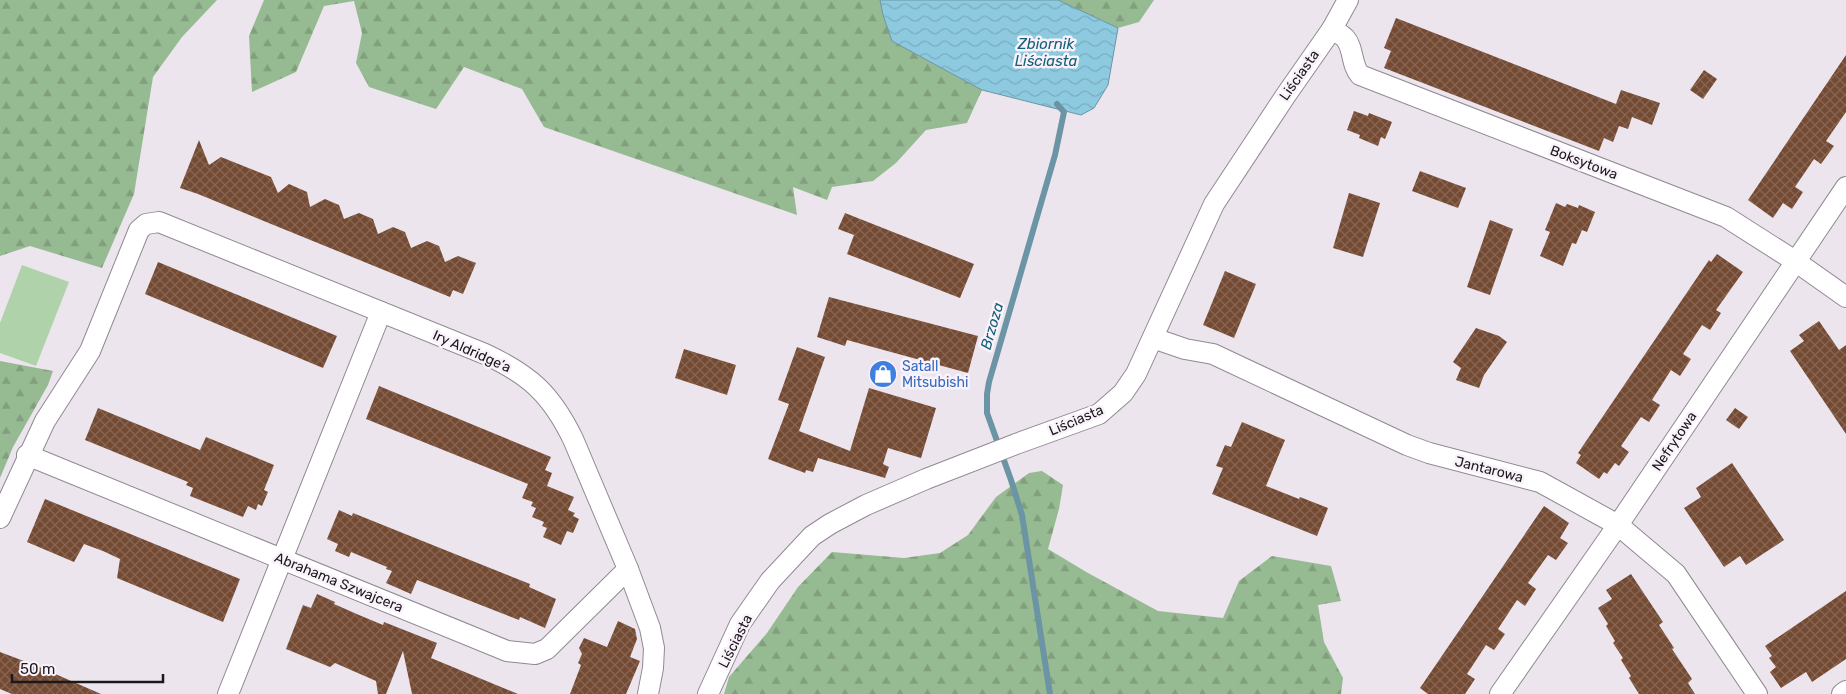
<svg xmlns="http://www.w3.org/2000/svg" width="1846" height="694" viewBox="0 0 1846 694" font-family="Rubik,sans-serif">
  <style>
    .forest { fill: url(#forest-firs) }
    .garden { fill: #b0d2ab }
    .water { fill: url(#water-waves); stroke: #6b95a5 }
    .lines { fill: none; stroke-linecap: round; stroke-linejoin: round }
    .stream { stroke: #6b95a5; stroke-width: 6 }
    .building { fill: url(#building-cross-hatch) }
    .street-casing { stroke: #918992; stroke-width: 22 }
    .street { stroke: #fff; stroke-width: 20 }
    .labels { text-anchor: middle; stroke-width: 5; stroke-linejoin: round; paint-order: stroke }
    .street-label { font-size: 14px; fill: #1b181b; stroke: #faf2fb }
    .shop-label { font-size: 14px; fill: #366cbe; stroke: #faf2fb; text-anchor: start }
    .water-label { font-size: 15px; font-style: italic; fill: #136178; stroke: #faf2fb }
  </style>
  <defs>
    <pattern id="forest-firs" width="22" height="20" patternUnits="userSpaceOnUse" patternTransform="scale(1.25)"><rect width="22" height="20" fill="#96ba91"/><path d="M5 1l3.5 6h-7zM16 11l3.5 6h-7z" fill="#819f7c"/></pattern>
    <pattern id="water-waves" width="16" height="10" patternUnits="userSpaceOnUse" patternTransform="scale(1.25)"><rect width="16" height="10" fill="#8dcae0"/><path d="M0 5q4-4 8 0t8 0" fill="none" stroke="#79adc0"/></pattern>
    <pattern id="building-cross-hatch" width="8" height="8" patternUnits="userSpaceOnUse" patternTransform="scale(1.25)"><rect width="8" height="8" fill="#754a32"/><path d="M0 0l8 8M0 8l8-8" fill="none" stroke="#866654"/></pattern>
  </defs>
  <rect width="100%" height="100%" fill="#ede5ee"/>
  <g class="forest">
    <polygon points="0,0 217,0 182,37 153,77 134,194 102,268 30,246 0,256"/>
    <polygon points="264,0 880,0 883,15 892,41 982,90 967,123 926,130 896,163 873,181 832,187 827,200 793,187 797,215 544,127 522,89 464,67 436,109 369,87 356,63 362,33 354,1 324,6 296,72 252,92 249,36"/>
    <polygon points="1058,0 1154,0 1139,22 1118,28"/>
    <polygon points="0,361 53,371 48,385 13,447 0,478"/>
    <polygon points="1042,471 1063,485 1059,509 1048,549 1088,573 1158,611 1223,618 1239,581 1272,556 1331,566 1341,601 1318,605 1324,642 1343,678 1341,694 724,694 729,677 767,633 798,587 832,552 904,558 940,553 968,535 996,497 1029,473"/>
  </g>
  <polygon class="garden" points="22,265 69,282 36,366 0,353 0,323"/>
  <polygon class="water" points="880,0 1058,0 1118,28 1108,85 1094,108 1081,115 982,90 892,41 883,15"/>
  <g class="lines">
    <polyline class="stream" points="1050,694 1022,515 1011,480 987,413 987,394 989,382 1055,155 1064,112 1057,104"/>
  </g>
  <g class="building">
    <polygon points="1396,18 1616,104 1621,90 1660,103 1652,125 1632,117 1628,129 1619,126 1613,142 1604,138 1599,151 1384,68 1391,51 1384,48"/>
    <polygon points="1846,55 1846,112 1826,141 1834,146 1821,164 1814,159 1795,187 1803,192 1792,209 1783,203 1773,218 1748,200"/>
    <polygon points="1704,70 1717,79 1703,99 1690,90"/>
    <polygon points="1354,111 1368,116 1369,113 1392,122 1385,139 1381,137 1378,146 1359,138 1360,135 1347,130"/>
    <polygon points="199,140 209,165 221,157 271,177 278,193 289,184 307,192 310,207 325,199 339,205 344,219 359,213 373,219 378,234 393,227 405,232 411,248 427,241 439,246 445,262 458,256 476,263 463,294 453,290 450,297 198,194 180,188"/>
    <polygon points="1420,171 1466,188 1458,208 1412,191"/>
    <polygon points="1349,193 1380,203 1363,257 1333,248"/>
    <polygon points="1556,203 1565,207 1567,204 1578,208 1579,205 1595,212 1587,232 1582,230 1576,244 1572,243 1563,266 1540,256 1550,232 1545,230"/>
    <polygon points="845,213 974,264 960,298 847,254 854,235 838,229"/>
    <polygon points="1490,220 1513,229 1490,295 1467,287"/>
    <polygon points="1717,254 1743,272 1716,310 1721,313 1710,330 1702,325 1683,354 1691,359 1680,376 1671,370 1652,400 1660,405 1649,422 1641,417 1621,446 1629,452 1619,466 1615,463 1607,474 1604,472 1599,479 1576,463 1581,455 1578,453 1709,260 1711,262"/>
    <polygon points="158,262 337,336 323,368 145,294"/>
    <polygon points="1225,271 1256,284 1234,338 1203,325"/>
    <polygon points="829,297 978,336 968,373 847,340 845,346 817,337"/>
    <polygon points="1819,321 1839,350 1846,345 1846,434 1790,351 1804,341 1799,335"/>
    <polygon points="1476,328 1499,336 1507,342 1484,375 1479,388 1456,380 1461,368 1453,362"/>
    <polygon points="797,347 825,357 799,431 850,451 869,388 936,408 921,458 888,448 883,464 889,467 885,478 818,458 813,472 806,470 805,473 768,459 789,404 778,400"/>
    <polygon points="684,349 736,365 727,395 675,378"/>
    <polygon points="379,386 551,457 545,470 552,473 547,486 574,497 568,510 575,513 573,516 579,519 573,533 567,531 561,545 543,537 547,528 542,526 544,522 532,517 536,508 531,506 533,502 522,498 528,484 366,419"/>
    <polygon points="98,408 200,450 206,437 274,465 264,490 268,492 262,506 258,504 256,510 248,506 243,517 190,496 193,488 186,485 188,482 85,440"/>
    <polygon points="1735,408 1748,417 1739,429 1726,420"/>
    <polygon points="1242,422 1285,440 1266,486 1299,499 1300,497 1328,508 1317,536 1212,494 1223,468 1216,466 1225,445 1231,447"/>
    <polygon points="1732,463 1784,540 1746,565 1740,556 1724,567 1684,508 1701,497 1696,488"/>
    <polygon points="45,499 240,579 223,622 117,578 120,559 103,551 84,544 74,562 27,542"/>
    <polygon points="1544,506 1569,523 1560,538 1568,543 1556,560 1548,555 1528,583 1536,589 1525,606 1517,600 1498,629 1505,634 1494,650 1486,645 1467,674 1475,679 1465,694 1428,694 1420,688"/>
    <polygon points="339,510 352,516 353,513 445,550 530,584 529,587 556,599 545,628 520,617 519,620 417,580 411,594 386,583 392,571 386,569 387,567 351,552 349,557 335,551 338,544 327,539"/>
    <polygon points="1631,574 1663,622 1659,625 1674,648 1672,649 1692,679 1688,683 1695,694 1639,694 1629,678 1631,676 1621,660 1623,658 1613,643 1615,641 1606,626 1608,624 1598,608 1612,599 1606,590"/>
    <polygon points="1846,591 1846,659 1812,682 1806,672 1781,688 1770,672 1776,667 1769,658 1772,656 1765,646"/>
    <polygon points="317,594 335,602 334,604 359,615 383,625 384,622 437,643 431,658 518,694 412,694 403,651 386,694 378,694 376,681 335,663 330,667 286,649 303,605 311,608"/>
    <polygon points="618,621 635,629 637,639 630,657 640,661 626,694 570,694 581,665 578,663 582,654 579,648 584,638 607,647"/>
    <polygon points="0,652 37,666 101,694 12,694 0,689"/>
  </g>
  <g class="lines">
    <defs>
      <g id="street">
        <path d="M 1332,29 C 1336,32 1341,34 1345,38 C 1354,48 1351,65 1360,75 L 1726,217 L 1795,261 L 1846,297"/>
        <polyline points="1153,338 1185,349 1213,354 1407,445 1429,453 1540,482 1618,525 1676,574 1757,694"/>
        <polyline points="27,455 507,651 535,654 547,649 628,569"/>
        <path d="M 0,518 L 45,421 L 90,351 L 139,230 L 146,224 L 159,222 L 485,354 C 530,375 551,394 573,439 L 628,569 L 650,628 L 654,648 L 653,668 L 648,694"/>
        <polyline points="228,694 381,312"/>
        <polyline points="708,694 740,624 770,581 812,536 830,524 866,505 926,479 1016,444 1099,414 1123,393 1136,374 1214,204 1286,95 1332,29 1348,0"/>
        <polyline points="1500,694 1618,525 1846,187"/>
        <polyline points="1842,694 1846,691"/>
      </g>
    </defs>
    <use href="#street" class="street-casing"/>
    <use href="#street" class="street"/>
  </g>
  <defs>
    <symbol id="shop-disc" viewBox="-11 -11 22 22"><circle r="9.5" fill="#3f7fe0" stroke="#faf2fb"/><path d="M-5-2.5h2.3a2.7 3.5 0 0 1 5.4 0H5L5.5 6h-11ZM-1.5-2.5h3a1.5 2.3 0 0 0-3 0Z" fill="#fff"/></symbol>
  </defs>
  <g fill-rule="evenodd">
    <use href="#shop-disc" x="867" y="358" width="32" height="32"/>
  </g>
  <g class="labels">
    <g class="street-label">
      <text transform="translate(1299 75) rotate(-55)" y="5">Liściasta</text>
      <text transform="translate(1584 162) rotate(21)" y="5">Boksytowa</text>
      <text transform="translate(472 351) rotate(24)" y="5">Iry Aldridge’a</text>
      <text transform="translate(1076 420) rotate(-23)" y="5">Liściasta</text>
      <text transform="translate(1674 441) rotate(-56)" y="5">Nefrytowa</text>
      <text transform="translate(1489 469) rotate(14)" y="5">Jantarowa</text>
      <text transform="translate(339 582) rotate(22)" y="5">Abrahama Szwajcera</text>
      <text transform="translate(735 641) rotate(-63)" y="5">Liściasta</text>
    </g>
    <g class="shop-label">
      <text x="902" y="371">Satall<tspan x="902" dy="16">Mitsubishi</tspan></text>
    </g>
    <g class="water-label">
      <text x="1046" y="49">Zbiornik<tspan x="1046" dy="17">Liściasta</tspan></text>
      <text transform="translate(992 326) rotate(-74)" y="5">Brzoza</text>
    </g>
  </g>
  <path d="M12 674v8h151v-8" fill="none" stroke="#1b181b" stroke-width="2.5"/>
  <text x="20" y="674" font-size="15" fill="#1b181b" stroke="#faf2fb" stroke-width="4" paint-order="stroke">50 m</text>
</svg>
